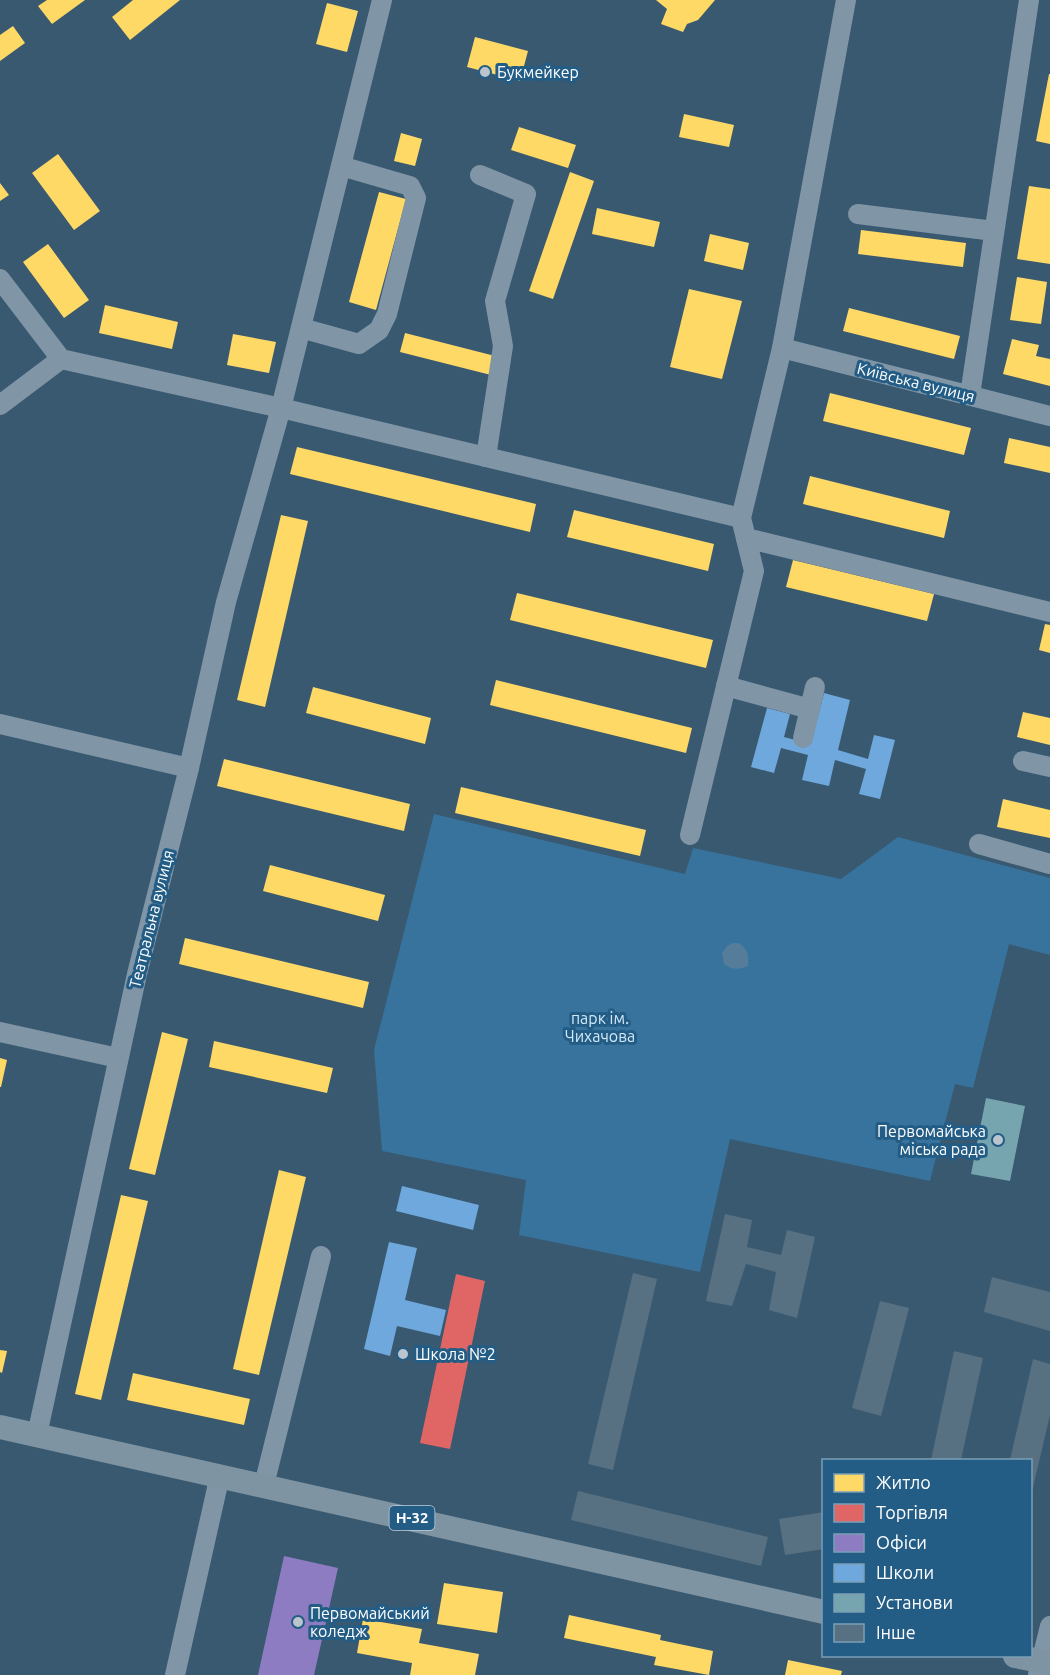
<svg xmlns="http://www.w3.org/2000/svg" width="1050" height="1675" viewBox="0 0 1050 1675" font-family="Ubuntu,sans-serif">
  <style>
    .green { fill: #37739c }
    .water { fill: #557d99 }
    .homes { fill: #ffd966 }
    .shops { fill: #e06666 }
    .offices { fill: #8e7cc3 }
    .schools { fill: #6fa8dc }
    .public { fill: #76a5af }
    .building { fill: #577082 }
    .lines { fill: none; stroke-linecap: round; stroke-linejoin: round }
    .minor { stroke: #8095a6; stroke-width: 20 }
    .major { stroke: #7f94a3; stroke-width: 24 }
    .poi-dot { fill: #bac5cd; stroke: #235d86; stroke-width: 2 }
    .labels { text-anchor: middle; stroke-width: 6; stroke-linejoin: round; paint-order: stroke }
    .shield { fill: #235d86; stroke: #bdcedb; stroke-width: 1.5 }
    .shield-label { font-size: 15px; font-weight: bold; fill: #fff }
    .poi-label { font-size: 16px; fill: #fff; stroke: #235d86; text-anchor: start }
    .street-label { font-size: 16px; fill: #fff; stroke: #235d86 }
    .park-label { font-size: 16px; fill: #d1e8f7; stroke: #235d86 }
  </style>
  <rect width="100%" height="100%" fill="#395970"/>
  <polygon class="green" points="434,814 685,874 693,848 841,879 898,837 1050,878 1050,955 1009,944 973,1088 955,1084 930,1181 730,1139 700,1272 519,1235 526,1180 382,1151 374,1050"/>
  <path class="water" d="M 733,943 L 739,943 C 748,950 749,955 748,966 C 738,970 733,970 724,964 L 722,953 L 727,946 Z"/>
  <g class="homes">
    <polygon points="47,0 85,0 52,24 38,6"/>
    <polygon points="133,0 180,0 130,40 112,17"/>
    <polygon points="656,0 715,0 698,20 687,24 683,32 661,24 667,9"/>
    <polygon points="327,3 358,11 347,52 316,44"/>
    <polygon points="13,26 25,43 0,61 0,35"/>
    <polygon points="475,37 528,51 520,81 467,67"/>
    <polygon points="1049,74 1050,74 1050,144 1036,141"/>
    <polygon points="684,114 734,125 729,147 679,137"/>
    <polygon points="519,127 576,145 568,168 511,150"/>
    <polygon points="401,133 422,139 415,166 394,161"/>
    <polygon points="58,154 100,211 74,230 32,173"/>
    <polygon points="570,172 594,181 553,299 529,291"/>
    <polygon points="0,183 9,195 0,201"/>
    <polygon points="1029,186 1050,189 1050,264 1017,259"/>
    <polygon points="379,192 406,199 376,310 349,302"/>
    <polygon points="597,208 660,222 654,247 592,234"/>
    <polygon points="861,230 966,243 963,267 858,254"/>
    <polygon points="710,234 749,243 743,270 704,261"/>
    <polygon points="48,244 89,300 64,318 23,262"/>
    <polygon points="1017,277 1047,282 1041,324 1010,320"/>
    <polygon points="689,289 742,301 722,379 670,367"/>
    <polygon points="105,305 178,322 172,349 99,333"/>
    <polygon points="849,308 960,336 954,359 843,331"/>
    <polygon points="405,333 495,356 491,375 400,352"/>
    <polygon points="233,334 276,342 269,373 227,365"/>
    <polygon points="1012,339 1039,345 1036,356 1050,359 1050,386 1003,374"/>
    <polygon points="830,393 971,428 964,455 823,421"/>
    <polygon points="1009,438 1050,447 1050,473 1004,463"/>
    <polygon points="297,447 536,504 530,532 290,474"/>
    <polygon points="810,476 950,511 944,538 803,504"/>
    <polygon points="574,510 714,544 708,571 567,537"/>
    <polygon points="281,515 308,521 265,707 237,700"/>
    <polygon points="793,560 934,594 927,621 786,587"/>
    <polygon points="517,593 713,640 706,668 510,620"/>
    <polygon points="1045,624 1050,625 1050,653 1039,650"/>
    <polygon points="496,680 692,728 686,753 490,705"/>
    <polygon points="313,687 431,718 425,744 306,713"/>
    <polygon points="1023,712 1050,718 1050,745 1017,737"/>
    <polygon points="224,759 410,804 404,831 217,786"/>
    <polygon points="461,787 646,830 640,856 455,813"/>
    <polygon points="1003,799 1050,810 1050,838 997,827"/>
    <polygon points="270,865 385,895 378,921 263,891"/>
    <polygon points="185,938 369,982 363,1008 179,964"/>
    <polygon points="162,1032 188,1039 155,1175 129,1169"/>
    <polygon points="214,1041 333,1068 327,1093 209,1067"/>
    <polygon points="0,1058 7,1060 1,1087 0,1087"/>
    <polygon points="279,1170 306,1177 259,1375 233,1369"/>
    <polygon points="121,1195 148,1201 101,1400 75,1394"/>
    <polygon points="0,1350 7,1351 2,1373 0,1372"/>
    <polygon points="133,1373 250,1399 244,1425 127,1400"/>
    <polygon points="444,1583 503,1592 497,1633 437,1624"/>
    <polygon points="569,1615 661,1635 660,1640 713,1651 709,1675 654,1665 656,1657 564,1638"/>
    <polygon points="363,1619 422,1629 419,1643 479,1654 475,1675 410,1675 412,1663 357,1653"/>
    <polygon points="788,1660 842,1671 841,1675 785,1675"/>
  </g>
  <polygon class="shops" points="456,1274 485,1281 450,1449 420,1443"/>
  <polygon class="offices" points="284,1556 338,1568 314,1675 258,1675"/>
  <g class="schools">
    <polygon points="824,693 850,700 838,750 868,759 874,735 895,740 880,799 859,794 866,769 835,760 829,786 802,780 808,755 781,748 774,773 751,767 767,708 790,714 784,737 811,744"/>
    <polygon points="402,1186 479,1205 473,1230 396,1211"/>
    <polygon points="389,1242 417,1248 405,1300 446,1310 440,1336 397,1326 390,1356 364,1349"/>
  </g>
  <polygon class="public" points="986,1098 1025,1106 1010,1181 971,1174"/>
  <g class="building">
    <polygon points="725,1214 752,1220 747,1247 781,1255 787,1230 815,1237 797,1318 769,1310 776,1272 746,1264 732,1306 706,1301"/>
    <polygon points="633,1273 657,1279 613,1470 588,1464"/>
    <polygon points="992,1277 1050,1292 1050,1331 984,1312"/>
    <polygon points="880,1301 909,1308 881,1416 852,1408"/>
    <polygon points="954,1351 983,1358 961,1460 931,1460"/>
    <polygon points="1033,1359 1050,1364 1050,1415 1031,1496 1030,1460 1010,1460"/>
    <polygon points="578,1491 768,1537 761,1566 571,1520"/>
    <polygon points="824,1512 824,1549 785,1555 779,1519"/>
  </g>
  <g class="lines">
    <g class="minor">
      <polyline points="480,175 526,194 495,301 503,346 486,457"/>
      <polyline points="858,214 994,231"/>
      <polyline points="0,279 61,359 281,408 741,518"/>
      <polyline points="301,328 359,344 379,330 387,314 416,198 410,186 341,166"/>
      <polyline points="782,348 1050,416"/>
      <polyline points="970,395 1029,0"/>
      <polyline points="0,405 61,359"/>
      <polyline points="746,538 1050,612"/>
      <polyline points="726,686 810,709"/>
      <polyline points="0,724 189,768"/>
      <polyline points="803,738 815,687"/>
      <polyline points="1023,761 1050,767"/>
      <polyline points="690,835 754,571 741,518 782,348 846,0"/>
      <polyline points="979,844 1050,864"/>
      <polyline points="0,1032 118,1058"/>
      <polyline points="37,1435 137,974 189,768 226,602 281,408 382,0"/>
      <polyline points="264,1485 321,1256"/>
      <polyline points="175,1675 220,1475"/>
      <polyline points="1038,1675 1050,1626"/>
    </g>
    <g class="major">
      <polyline points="0,1427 824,1612"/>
      <polyline points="1015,1656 1050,1663"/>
    </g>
  </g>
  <g class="poi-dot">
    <circle cx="485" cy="72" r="6"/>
    <circle cx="998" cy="1140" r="6"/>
    <circle cx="403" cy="1354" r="6"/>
    <circle cx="298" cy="1622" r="6"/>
  </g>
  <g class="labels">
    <rect class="shield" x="389.5" y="1506" width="45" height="24" rx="4.5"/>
    <g class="shield-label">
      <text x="412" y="1523">Н-32</text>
    </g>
    <g class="poi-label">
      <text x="497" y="78">Букмейкер</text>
      <text x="986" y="1137" text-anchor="end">Первомайська<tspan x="986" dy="18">міська рада</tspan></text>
      <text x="415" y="1360">Школа №2</text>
      <text x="310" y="1619">Первомайський<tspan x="310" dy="18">коледж</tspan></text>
    </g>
    <g class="street-label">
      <text transform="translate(916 382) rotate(14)" y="6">Київська вулиця</text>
      <text transform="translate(151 919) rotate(-76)" y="6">Театральна вулиця</text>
    </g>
    <g class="park-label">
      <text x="600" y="1024">парк ім.<tspan x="600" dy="18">Чихачова</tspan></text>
    </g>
  </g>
  <rect x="822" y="1459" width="210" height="198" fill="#235d86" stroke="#7b9eb6" stroke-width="1.5"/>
  <rect x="834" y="1474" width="30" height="18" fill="#ffd966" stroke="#7b9eb6" stroke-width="1.5"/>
  <text x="876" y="1489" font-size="18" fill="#ffffff">Житло</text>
  <rect x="834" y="1504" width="30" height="18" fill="#e06666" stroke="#7b9eb6" stroke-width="1.5"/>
  <text x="876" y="1519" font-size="18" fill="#ffffff">Торгівля</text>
  <rect x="834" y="1534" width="30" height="18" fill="#8e7cc3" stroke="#7b9eb6" stroke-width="1.5"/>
  <text x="876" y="1549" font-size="18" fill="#ffffff">Офіси</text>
  <rect x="834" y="1564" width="30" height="18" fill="#6fa8dc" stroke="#7b9eb6" stroke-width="1.5"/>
  <text x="876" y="1579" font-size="18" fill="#ffffff">Школи</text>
  <rect x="834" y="1594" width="30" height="18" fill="#76a5af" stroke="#7b9eb6" stroke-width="1.5"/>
  <text x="876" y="1609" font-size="18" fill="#ffffff">Установи</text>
  <rect x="834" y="1624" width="30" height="18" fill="#577082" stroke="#7b9eb6" stroke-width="1.5"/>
  <text x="876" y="1639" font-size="18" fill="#ffffff">Інше</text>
</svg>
